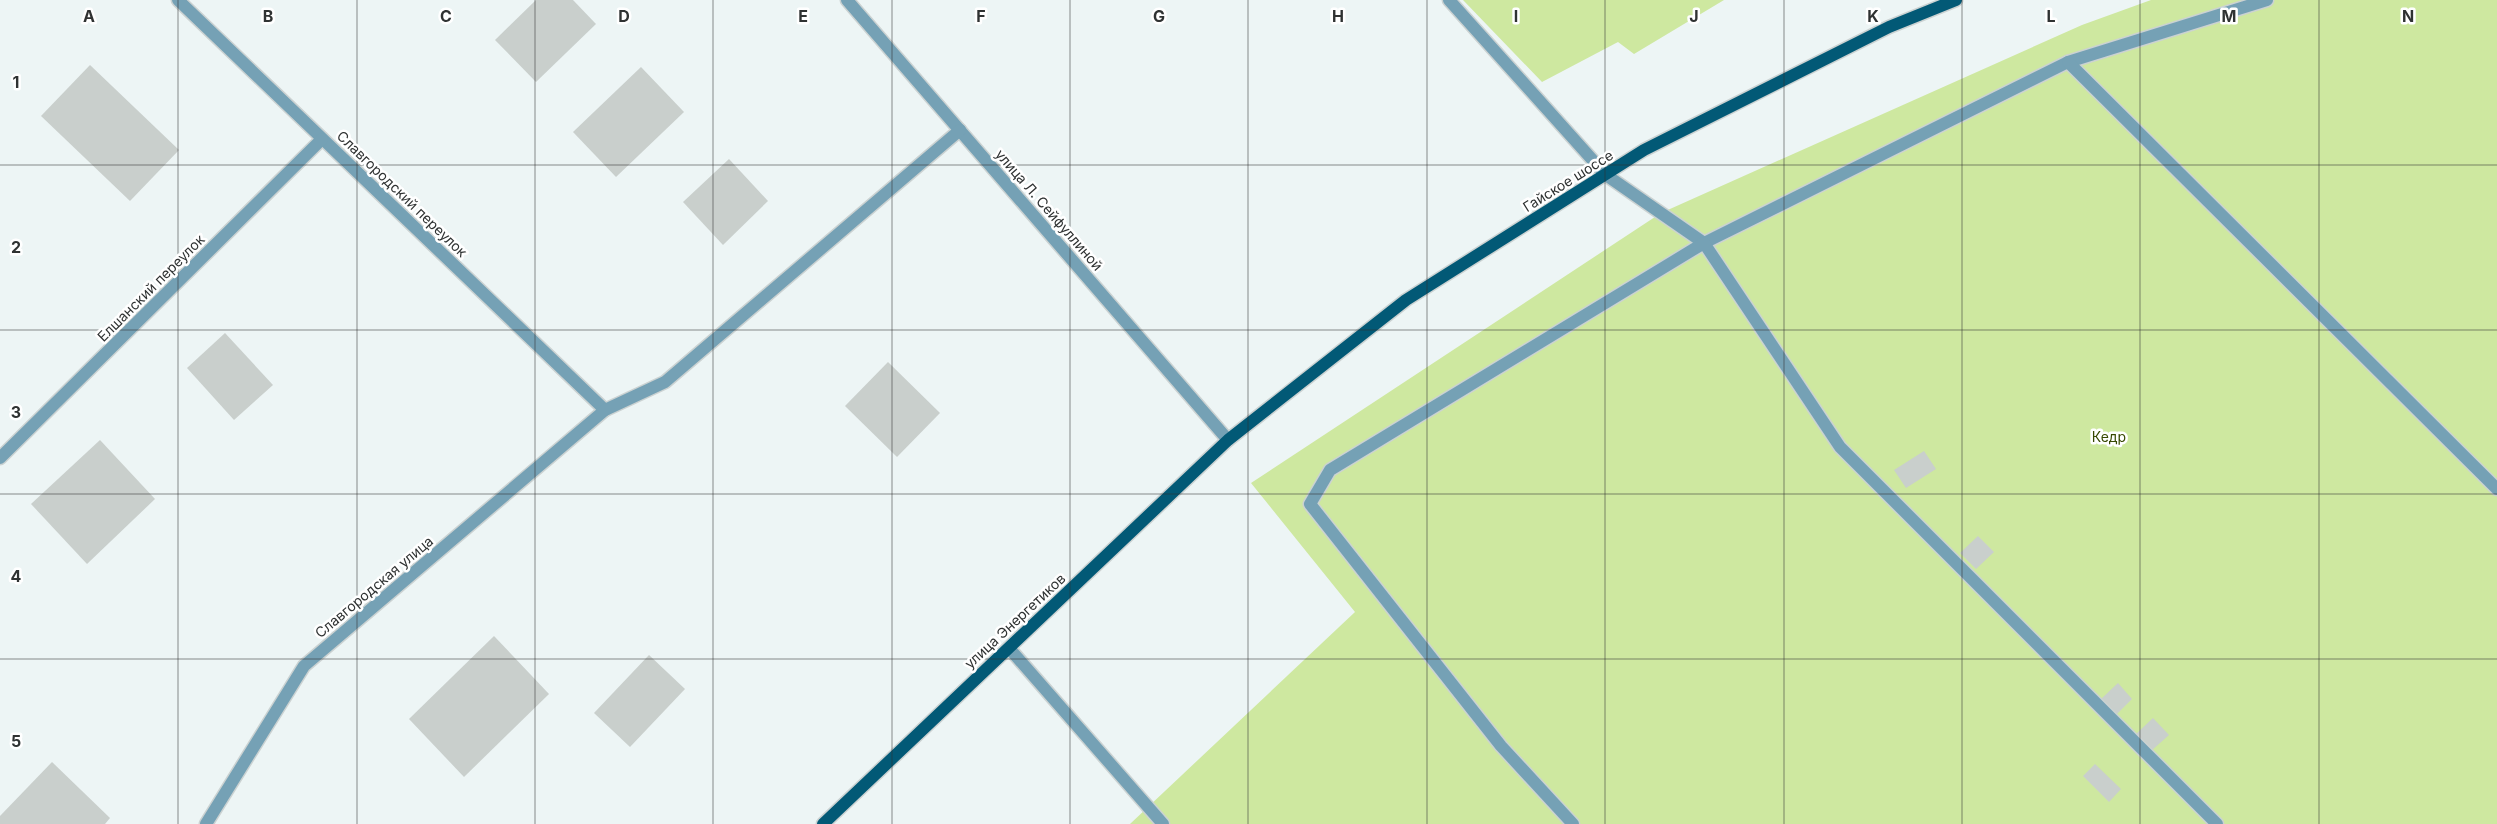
<svg xmlns="http://www.w3.org/2000/svg" width="2497" height="824" viewBox="0 0 2497 824" font-family="Inter,sans-serif">
  <style>
    .green { fill: #cee8a0 }
    .building { fill: #c9cfcc }
    .lines { fill: none; stroke-linecap: round; stroke-linejoin: round }
    .service-casing { stroke: #cbd2d2; stroke-width: 15 }
    .minor-casing { stroke: #cbd2d2; stroke-width: 15 }
    .primary-casing { stroke: #cbd2d2; stroke-width: 15 }
    .service { stroke: #75a1b5; stroke-width: 12 }
    .minor { stroke: #75a1b5; stroke-width: 12 }
    .primary { stroke: #025976; stroke-width: 12 }
    .grid { fill: none; stroke: #2f3232; stroke-width: 1; stroke-opacity: 0.55 }
    .labels { text-anchor: middle; stroke-width: 5; stroke-linejoin: round; paint-order: stroke }
    .street-label { font-size: 14px; fill: #2f3232; stroke: #fff }
    .park-label { font-size: 14px; fill: #374902; stroke: #fff }
    .grid-label { font-size: 16px; text-anchor: middle; font-weight: bold; fill: #2f3232; stroke: #fff; stroke-width: 5; stroke-linejoin: round; paint-order: stroke }
  </style>
  <rect width="100%" height="100%" fill="#edf5f5"/>
  <g class="green">
    <polygon points="1463,0 1724,0 1634,54 1618,42 1542,82"/>
    <polygon points="2151,0 2497,0 2497,824 1130,824 1355,612 1251,483 1661,213 2082,25"/>
  </g>
  <g class="building">
    <polygon points="536,0 573,0 596,24 536,82 495,40"/>
    <polygon points="90,65 179,150 130,201 41,116"/>
    <polygon points="641,67 684,112 616,177 573,132"/>
    <polygon points="729,159 768,201 723,245 683,202"/>
    <polygon points="225,333 273,385 234,420 187,368"/>
    <polygon points="888,362 940,413 897,457 845,406"/>
    <polygon points="100,440 155,499 87,564 31,504"/>
    <polygon points="1924,451 1936,469 1906,488 1894,470"/>
    <polygon points="1978,536 1994,552 1976,569 1960,553"/>
    <polygon points="494,636 549,694 464,777 409,719"/>
    <polygon points="649,655 685,689 630,747 594,713"/>
    <polygon points="2118,683 2132,699 2115,716 2100,700"/>
    <polygon points="2153,718 2169,735 2151,751 2135,735"/>
    <polygon points="52,762 110,818 105,824 0,824 0,816"/>
    <polygon points="2095,764 2121,789 2109,802 2083,776"/>
  </g>
  <g class="lines">
    <defs>
      <g id="service">
        <polyline points="1449,0 1606,175 1704,243 2068,62 2267,0"/>
        <polyline points="2068,62 2497,489"/>
        <polyline points="1009,648 1163,824"/>
        <polyline points="1573,824 1501,746 1310,504 1330,470 1704,243 1840,447 2217,824"/>
      </g>
      <g id="minor">
        <polyline points="178,0 605,410"/>
        <polyline points="847,0 1228,440"/>
        <polyline points="0,458 322,139"/>
        <polyline points="206,824 304,666 605,410 665,382 960,130"/>
      </g>
      <polyline id="primary" points="823,824 1228,440 1406,300 1644,150 1889,27 1956,0"/>
    </defs>
    <use href="#service" class="service-casing"/>
    <use href="#minor" class="minor-casing"/>
    <use href="#primary" class="primary-casing"/>
    <use href="#service" class="service"/>
    <use href="#minor" class="minor"/>
    <use href="#primary" class="primary"/>
  </g>
  <path class="grid" d="M 178,0 L 178,824M 357,0 L 357,824M 535,0 L 535,824M 713,0 L 713,824M 892,0 L 892,824M 1070,0 L 1070,824M 1248,0 L 1248,824M 1427,0 L 1427,824M 1605,0 L 1605,824M 1784,0 L 1784,824M 1962,0 L 1962,824M 2140,0 L 2140,824M 2319,0 L 2319,824M 0,165 L 2497,165M 0,330 L 2497,330M 0,494 L 2497,494M 0,659 L 2497,659"/>
  <g class="labels">
    <g class="street-label">
      <text transform="translate(1568 181) rotate(-32)" y="5">Гайское шоссе</text>
      <text transform="translate(402 194) rotate(44)" y="5">Славгородский переулок</text>
      <text transform="translate(1049 210) rotate(49)" y="5">улица Л. Сейфуллиной</text>
      <text transform="translate(151 288) rotate(-45)" y="5">Елшанский переулок</text>
      <text transform="translate(374 587) rotate(-40)" y="5">Славгородская улица</text>
      <text transform="translate(1015 621) rotate(-43)" y="5">улица Энергетиков</text>
    </g>
    <g class="park-label">
      <text x="2109" y="442">Кедр</text>
    </g>
  </g>
  <g class="grid-label">
    <text x="89" y="22">A</text>
    <text x="268" y="22">B</text>
    <text x="446" y="22">C</text>
    <text x="624" y="22">D</text>
    <text x="803" y="22">E</text>
    <text x="981" y="22">F</text>
    <text x="1159" y="22">G</text>
    <text x="1338" y="22">H</text>
    <text x="1516" y="22">I</text>
    <text x="1694" y="22">J</text>
    <text x="1873" y="22">K</text>
    <text x="2051" y="22">L</text>
    <text x="2229" y="22">M</text>
    <text x="2408" y="22">N</text>
    <text x="16" y="88">1</text>
    <text x="16" y="253">2</text>
    <text x="16" y="418">3</text>
    <text x="16" y="582">4</text>
    <text x="16" y="747">5</text>
  </g>
</svg>
